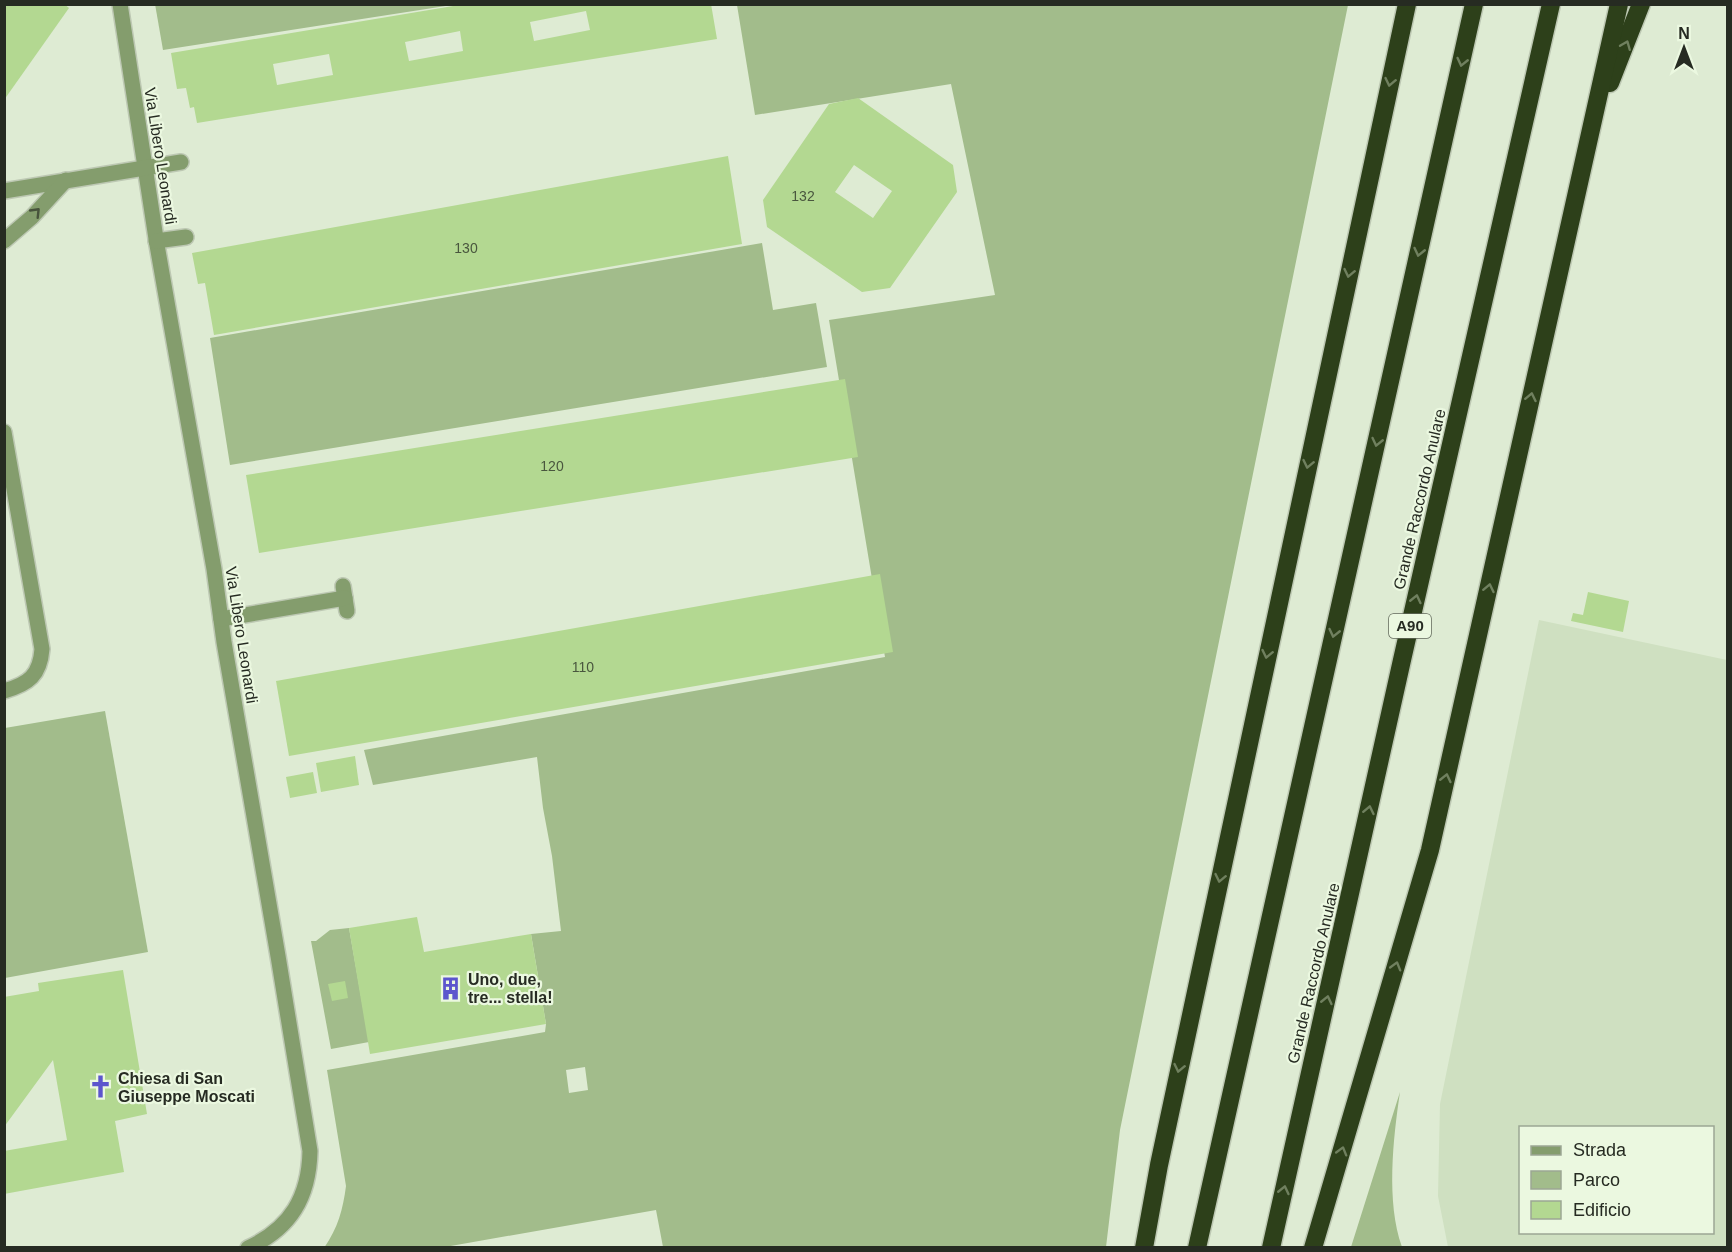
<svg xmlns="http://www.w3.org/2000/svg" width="1732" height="1252" viewBox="0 0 1732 1252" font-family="Arial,sans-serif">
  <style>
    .built { fill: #cfe0c1; fill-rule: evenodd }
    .green { fill: #a2bc8b; fill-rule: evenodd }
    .building { fill: #b3d891; fill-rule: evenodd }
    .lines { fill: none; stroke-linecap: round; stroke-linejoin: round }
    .minor-casing { stroke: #bdc8b3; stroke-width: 18 }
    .highway-casing { stroke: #bdc8b3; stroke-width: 21 }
    .minor { stroke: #849d6d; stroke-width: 15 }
    .highway { stroke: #2d401a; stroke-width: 18 }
    .oneway { stroke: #70805f }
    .oneway2 { stroke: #47533c }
    .labels { text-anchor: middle; stroke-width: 4.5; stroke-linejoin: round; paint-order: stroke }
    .number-label { font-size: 14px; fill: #49563e }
    .shield { fill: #ebf8e0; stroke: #61685b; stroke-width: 1.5 }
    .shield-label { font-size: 15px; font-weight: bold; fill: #262b22 }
    .street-label { font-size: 16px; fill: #262b22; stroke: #ebf8e0 }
    .poi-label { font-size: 16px; font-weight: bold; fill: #262b22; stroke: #ebf8e0; text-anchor: start }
  </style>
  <rect width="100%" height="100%" fill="#deebd3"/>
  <path class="built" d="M 1539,620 L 1727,660 L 1727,1247 L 1448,1247 L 1438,1196 L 1440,1104 ZM 1520,1128 L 1712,1128 L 1712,1232 L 1520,1232 Z"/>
  <g class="green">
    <polygon points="155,4 452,4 452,5 163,50"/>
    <path d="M 737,5 L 1348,5 L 1120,1130 L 1106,1247 L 663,1247 L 656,1210 L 445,1247 L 324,1248 C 338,1228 343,1209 346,1186 L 327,1070 L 545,1032 L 546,1024 L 531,934 L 561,931 L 552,856 L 543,808 L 537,757 L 373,785 L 364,750 L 885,657 L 829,320 L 995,295 L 951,84 L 755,115 ZM 585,1067 L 588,1090 L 569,1093 L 566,1070 Z"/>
    <polygon points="762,243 773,310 816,303 827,367 230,465 210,338"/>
    <polygon points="105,711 148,952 5,978 5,728"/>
    <polygon points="349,928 369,1042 331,1049 311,941 316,941 330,930"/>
    <path d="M 1400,1092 C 1393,1139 1386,1202 1402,1247 L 1351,1247 Z"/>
  </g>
  <g class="building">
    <polygon points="4,4 64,4 69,8 4,100"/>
    <path d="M 465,4 L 711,4 L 717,39 L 197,123 L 194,107 L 190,108 L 186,88 L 177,89 L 171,53 ZM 586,11 L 590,30 L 534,41 L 530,22 ZM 460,31 L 463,51 L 409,61 L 405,42 ZM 329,54 L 333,75 L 277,85 L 273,64 Z"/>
    <path d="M 858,98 L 953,165 L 957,192 L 890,288 L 862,292 L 767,227 L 763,200 L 829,104 ZM 854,165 L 892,191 L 873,218 L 835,192 Z"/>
    <polygon points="728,156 742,244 214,335 205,283 198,284 192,253"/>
    <polygon points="845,379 858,457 259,553 246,475"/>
    <polygon points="880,574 893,652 289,756 276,681"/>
    <polygon points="1588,592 1629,601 1623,632 1571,621 1573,613 1583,615"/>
    <polygon points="355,756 359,785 321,792 316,763"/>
    <polygon points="313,772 317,793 290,798 286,777"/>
    <polygon points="417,917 424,952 531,934 546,1024 370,1054 349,928"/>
    <polygon points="123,970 147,1114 115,1121 124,1172 4,1194 4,1151 67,1140 53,1060 4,1127 4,997 39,991 38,983"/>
    <polygon points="345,981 348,998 332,1001 328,984"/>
  </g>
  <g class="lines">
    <defs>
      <g id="minor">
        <path d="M 120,4 L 157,245 L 214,569 L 224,642 L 278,956 L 310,1151 C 309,1197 291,1228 248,1248"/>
        <polyline points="4,191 181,162"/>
        <polyline points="4,241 32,217 66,180"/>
        <polyline points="156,241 186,237"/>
        <path d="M 4,432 L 42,649 C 40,675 29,684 4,691"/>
        <polyline points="343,586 347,611"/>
        <polyline points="221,619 345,598"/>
      </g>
      <g id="highway">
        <polyline points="1610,83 1641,4"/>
        <polyline points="1144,1248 1159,1165 1407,4"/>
        <polyline points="1197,1248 1474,4"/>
        <polyline points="1271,1248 1402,660 1551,4"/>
        <polyline points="1313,1248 1430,850 1619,4"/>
      </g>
    </defs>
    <use href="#minor" class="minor-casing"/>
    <use href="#highway" class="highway-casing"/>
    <use href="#minor" class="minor"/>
    <use href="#highway" class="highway"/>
  </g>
  <defs><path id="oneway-chevron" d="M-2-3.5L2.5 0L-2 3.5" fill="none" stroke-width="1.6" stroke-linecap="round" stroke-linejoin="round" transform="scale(1.5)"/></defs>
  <g class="oneway">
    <use href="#oneway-chevron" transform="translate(1626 45) rotate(-68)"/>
    <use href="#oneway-chevron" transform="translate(1462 62) rotate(103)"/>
    <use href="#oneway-chevron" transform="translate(1390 82) rotate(102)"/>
    <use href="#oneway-chevron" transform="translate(1419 252) rotate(103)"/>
    <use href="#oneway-chevron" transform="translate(1349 273) rotate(102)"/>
    <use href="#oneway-chevron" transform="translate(1531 397) rotate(-78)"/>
    <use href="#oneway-chevron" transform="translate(1377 442) rotate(103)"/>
    <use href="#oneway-chevron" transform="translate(1308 464) rotate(102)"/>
    <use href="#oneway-chevron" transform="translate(1489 588) rotate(-78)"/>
    <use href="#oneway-chevron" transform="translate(1416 599) rotate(-77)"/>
    <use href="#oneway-chevron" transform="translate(1334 633) rotate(103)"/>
    <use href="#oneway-chevron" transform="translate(1267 654) rotate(102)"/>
    <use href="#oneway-chevron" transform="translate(1446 778) rotate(-77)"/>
    <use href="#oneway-chevron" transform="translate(1369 810) rotate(-78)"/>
    <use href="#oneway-chevron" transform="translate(1220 878) rotate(102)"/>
    <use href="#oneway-chevron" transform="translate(1396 966) rotate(-74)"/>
    <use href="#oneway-chevron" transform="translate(1327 1000) rotate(-77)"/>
    <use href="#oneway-chevron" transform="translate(1179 1068) rotate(102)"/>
    <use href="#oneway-chevron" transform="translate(1342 1151) rotate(-74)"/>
    <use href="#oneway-chevron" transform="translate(1284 1190) rotate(-77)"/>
  </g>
  <use class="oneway2" href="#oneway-chevron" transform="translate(36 212) rotate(-46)"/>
  <defs>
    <symbol id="building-bare" viewBox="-9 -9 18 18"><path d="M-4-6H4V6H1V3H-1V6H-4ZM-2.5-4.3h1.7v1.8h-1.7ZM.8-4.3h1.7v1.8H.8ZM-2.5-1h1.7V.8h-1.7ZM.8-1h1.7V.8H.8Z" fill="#5c55cd" stroke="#ebf8e0" stroke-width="2.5" paint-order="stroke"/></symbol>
    <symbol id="church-bare" viewBox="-9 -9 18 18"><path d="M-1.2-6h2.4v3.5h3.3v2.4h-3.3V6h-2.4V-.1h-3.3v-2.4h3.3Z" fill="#5c55cd" stroke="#ebf8e0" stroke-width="2.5" paint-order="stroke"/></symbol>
  </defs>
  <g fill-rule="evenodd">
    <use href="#building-bare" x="434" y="972" width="33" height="33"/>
    <use href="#church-bare" x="84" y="1070" width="33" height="33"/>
  </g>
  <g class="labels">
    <g class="number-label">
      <text x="803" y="201">132</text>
      <text x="466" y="253">130</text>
      <text x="552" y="471">120</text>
      <text x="583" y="672">110</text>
    </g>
    <rect class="shield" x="1389" y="614" width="42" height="24" rx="4.5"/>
    <g class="shield-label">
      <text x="1410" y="631">A90</text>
    </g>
    <g class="street-label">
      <text transform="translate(161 156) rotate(81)" y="6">Via Libero Leonardi</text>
      <text transform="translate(1419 499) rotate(-77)" y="6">Grande Raccordo Anulare</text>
      <text transform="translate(242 635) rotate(81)" y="6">Via Libero Leonardi</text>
      <text transform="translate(1313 973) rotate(-77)" y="6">Grande Raccordo Anulare</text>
    </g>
    <g class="poi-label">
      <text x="468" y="985">Uno, due,<tspan x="468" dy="18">tre... stella!</tspan></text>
      <text x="118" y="1084">Chiesa di San<tspan x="118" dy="18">Giuseppe Moscati</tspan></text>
    </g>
  </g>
  <rect width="1732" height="1252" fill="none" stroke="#262b22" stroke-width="12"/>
  <rect x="1519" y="1126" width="195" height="108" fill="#ebf8e0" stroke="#9ca694" stroke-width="1.5"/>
  <rect x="1531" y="1146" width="30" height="9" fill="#849d6d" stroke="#9ca694" stroke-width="1.5"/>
  <text x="1573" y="1156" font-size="18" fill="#262b22">Strada</text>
  <rect x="1531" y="1171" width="30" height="18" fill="#a2bc8b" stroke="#9ca694" stroke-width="1.5"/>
  <text x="1573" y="1186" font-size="18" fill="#262b22">Parco</text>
  <rect x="1531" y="1201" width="30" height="18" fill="#b3d891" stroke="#9ca694" stroke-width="1.5"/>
  <text x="1573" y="1216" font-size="18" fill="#262b22">Edificio</text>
  <g transform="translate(1684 48)" stroke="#ebf8e0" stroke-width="4.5" paint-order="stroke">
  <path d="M0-4.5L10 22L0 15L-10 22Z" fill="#262b22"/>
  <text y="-9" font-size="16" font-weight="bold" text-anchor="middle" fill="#262b22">N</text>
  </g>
</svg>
